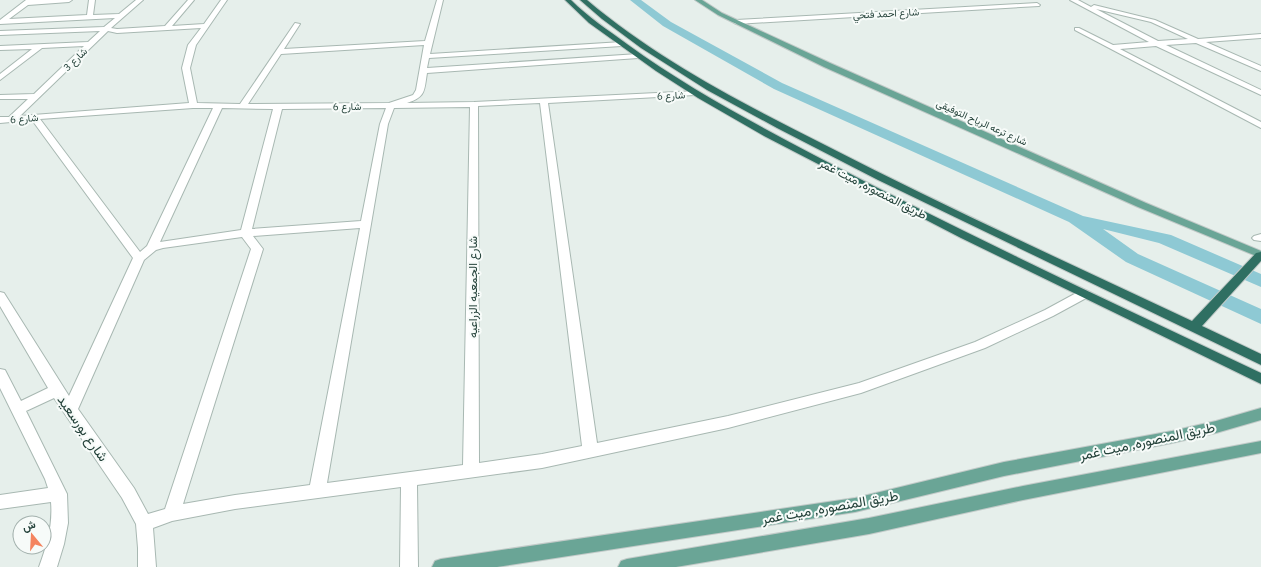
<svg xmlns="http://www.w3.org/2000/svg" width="1261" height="567" viewBox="0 0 1261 567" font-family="'IBM Plex Sans',Vazirmatn,sans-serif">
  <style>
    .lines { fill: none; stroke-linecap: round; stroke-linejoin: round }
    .canal { fill: #8ec9d4; fill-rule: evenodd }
    .minor-casing { stroke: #a8b8b2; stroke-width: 2 }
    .major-casing { stroke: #c2cac8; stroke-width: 2 }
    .highway-casing { stroke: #c2cac8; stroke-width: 2 }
    .minor { fill: #fff; fill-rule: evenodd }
    .major { fill: #6aa596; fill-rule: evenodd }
    .highway { fill: #2f6f62; fill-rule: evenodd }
    .labels { text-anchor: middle; stroke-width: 4; stroke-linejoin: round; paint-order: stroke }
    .far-street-label { font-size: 10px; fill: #24423a; stroke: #f7fbf9 }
    .street-label { font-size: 12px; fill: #24423a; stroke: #f7fbf9 }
    .near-street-label { font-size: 14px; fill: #24423a; stroke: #f7fbf9 }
  </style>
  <rect width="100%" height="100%" fill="#e6efeb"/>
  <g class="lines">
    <polygon class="canal" points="630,0 641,0 671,22 782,83 1083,216 1171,235 1261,274 1261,287 1159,243 1103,229 1138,254 1261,309 1261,324 1126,262 1069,222 774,89 663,26"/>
    <defs>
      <g id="minor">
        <path d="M 26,0 L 72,0 L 69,2 L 28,5 L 9,19 L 87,15 L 89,0 L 95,0 L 93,15 L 119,14 L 136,0 L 143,0 L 111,28 L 117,29 L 165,26 L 188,0 L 194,0 L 172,26 L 204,24 L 221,0 L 227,0 L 196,45 L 190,68 L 197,103 L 240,104 L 295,23 L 300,24 L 284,49 L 425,41 L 437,0 L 443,0 L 430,54 L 622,42 L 626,44 L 622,46 L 429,58 L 427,68 L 638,54 L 642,56 L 638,58 L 427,73 C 424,91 426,97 407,103 L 474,102 L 698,91 L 698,95 L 695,95 L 548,103 L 597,443 L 728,416 L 859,383 L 975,342 L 1045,310 L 1080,291 L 1088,291 L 1090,294 L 1088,297 L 1053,316 L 985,348 L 861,393 L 728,428 L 542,468 L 417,485 L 418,567 L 400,567 L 401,487 L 235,509 L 172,521 L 153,528 L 156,567 L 138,567 L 138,548 L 136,524 L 122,498 L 54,398 L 26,411 L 67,494 L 68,523 L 64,544 L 57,567 L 39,567 C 47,545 53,525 51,502 L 0,509 L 0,495 L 48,488 L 45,479 L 0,388 L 0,369 L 5,370 L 21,401 L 48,388 L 0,306 L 0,292 L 4,293 L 69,396 L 133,258 L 32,120 L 0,123 L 0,117 L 9,117 L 28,99 L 0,99 L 0,95 L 34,94 L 84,46 L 42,48 L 0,80 L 0,74 L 32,49 L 0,50 L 0,46 L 88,42 L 100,31 L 0,35 L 0,31 L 104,27 L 115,18 L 0,24 L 0,20 ZM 201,28 L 188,45 L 182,68 L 189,103 L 20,116 L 108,31 L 117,33 ZM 424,45 L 416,90 L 413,95 L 389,103 L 248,104 L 281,54 ZM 540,103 L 582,446 L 542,454 L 479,463 L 478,106 ZM 470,107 L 463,465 L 327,483 L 388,124 L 394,108 ZM 193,108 L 213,108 L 147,246 L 140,252 L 40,119 ZM 222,108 L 273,109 L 241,230 L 160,242 ZM 386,108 L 380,124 L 361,221 L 252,229 L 282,109 ZM 360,228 L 310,485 L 235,495 L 183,504 L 263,249 L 253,236 ZM 242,237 L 251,249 L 165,509 L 148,514 L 134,488 L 78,409 L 144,260 L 156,250 L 163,248 Z"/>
        <path d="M 1070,0 L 1078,0 L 1091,7 L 1094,5 L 1155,20 L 1198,39 L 1261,34 L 1261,38 L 1206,42 L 1261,66 L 1261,71 L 1196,43 L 1166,45 L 1261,90 L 1261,95 L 1156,46 L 1120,49 L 1261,122 L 1261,128 L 1075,30 L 1075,28 L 1079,28 L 1113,45 L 1149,42 ZM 1096,9 L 1151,22 L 1188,39 L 1158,41 Z"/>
        <polygon points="1037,3 1040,5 1039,6 736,24 733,22 736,20"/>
        <polygon points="1261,234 1261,241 1254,240 1252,238 1254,236"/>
      </g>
      <g id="major">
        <polygon points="695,0 702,0 722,13 830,63 1146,203 1261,251 1261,258 1138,207 824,67 718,15"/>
        <polygon points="1261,408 1261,420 1216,433 1172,443 1004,476 855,512 497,567 432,567 435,561 441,559 855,498 1004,462 1172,431 1216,421"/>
        <polygon points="1261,441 1261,453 1023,500 869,534 676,567 618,567 621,561 627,559 869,518 1023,486"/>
      </g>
      <g id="highway">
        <path d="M 565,0 L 571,0 C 588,17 608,30 627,44 C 686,87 750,121 814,155 C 961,232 1111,302 1261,373 L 1261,384 L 961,238 L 764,136 L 698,98 L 656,71 L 589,23 Z"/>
        <path d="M 580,0 L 587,0 C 658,60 742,103 825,145 C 945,207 1069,263 1192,321 L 1256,253 L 1261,252 L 1261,261 L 1202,326 L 1261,354 L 1261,365 L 878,180 L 777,128 L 707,90 L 641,48 L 602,19 Z"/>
      </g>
    </defs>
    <use href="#minor" class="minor-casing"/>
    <use href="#major" class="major-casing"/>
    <use href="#highway" class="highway-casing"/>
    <use href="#minor" class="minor"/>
    <use href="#major" class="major"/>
    <use href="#highway" class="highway"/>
  </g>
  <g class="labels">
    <g class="far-street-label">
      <text transform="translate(886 13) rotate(-3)" y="4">شارع احمد فتحي</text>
      <text transform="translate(75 59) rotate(-44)" y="4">شارع 3</text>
      <text transform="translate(671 95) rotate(-3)" y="4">شارع 6</text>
      <text transform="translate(347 106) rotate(-1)" y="4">شارع 6</text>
      <text transform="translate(24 118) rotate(-5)" y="4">شارع 6</text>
      <text transform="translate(982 122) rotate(24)" y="4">شارع ترعه الرياح التوفيقى</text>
    </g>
    <g class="street-label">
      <text transform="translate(873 189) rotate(27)" y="4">طريق المنصوره, ميت غمر</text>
      <text transform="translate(473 287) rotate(-90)" y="4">شارع الجمعيه الزراعيه</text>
    </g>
    <g class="near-street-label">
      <text transform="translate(83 428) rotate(55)" y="5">شارع بورسعيد</text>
      <text transform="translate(1147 441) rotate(-12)" y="5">طريق المنصوره, ميت غمر</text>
      <text transform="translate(830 507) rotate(-10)" y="5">طريق المنصوره, ميت غمر</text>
    </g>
  </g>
  <g transform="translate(32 535) rotate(342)"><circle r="19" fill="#f7fbf9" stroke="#a3b1ad"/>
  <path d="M0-3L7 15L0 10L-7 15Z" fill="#f4845f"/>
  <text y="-6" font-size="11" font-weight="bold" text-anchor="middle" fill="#24423a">ش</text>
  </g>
</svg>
